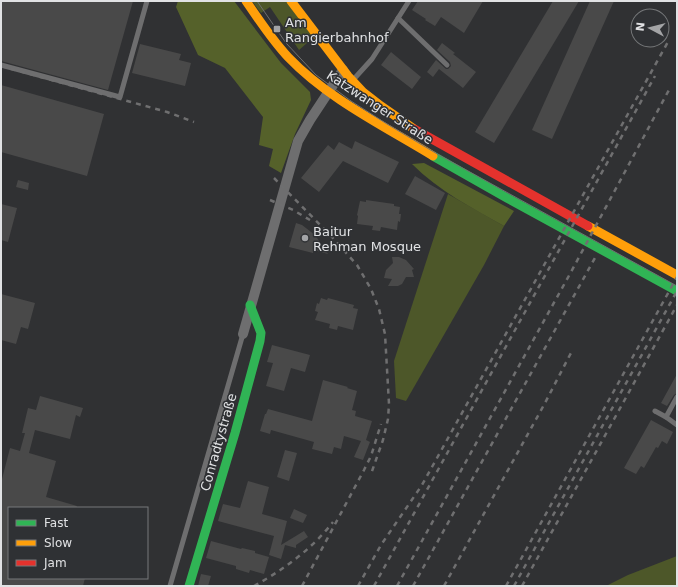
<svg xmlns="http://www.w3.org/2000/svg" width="678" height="587" viewBox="0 0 678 587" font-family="'DejaVu Sans',sans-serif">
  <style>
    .green { fill: #4d5729 }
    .forest { fill: #55612a }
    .building { fill: #494949 }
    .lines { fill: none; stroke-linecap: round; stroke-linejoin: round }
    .lane { stroke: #6e6e6f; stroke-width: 5 }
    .street { stroke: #6e6e6f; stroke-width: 10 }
    .fast { stroke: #30b455; stroke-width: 9 }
    .slow { stroke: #ff9f0a; stroke-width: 9 }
    .jam { stroke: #e5322d; stroke-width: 9 }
    .tram { stroke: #6f6f70; stroke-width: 1 }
    .rail { stroke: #6f6f70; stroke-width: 2.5; stroke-dasharray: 5 5; stroke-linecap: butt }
    .poi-dot { fill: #a3a4a6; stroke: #2f3134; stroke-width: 1.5 }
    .labels { text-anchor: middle; stroke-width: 3; stroke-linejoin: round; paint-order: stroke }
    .poi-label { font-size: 13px; fill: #e1e2e4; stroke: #2f3134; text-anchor: start }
    .street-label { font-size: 13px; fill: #e1e2e4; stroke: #2f3134 }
  </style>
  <rect width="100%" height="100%" fill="#303133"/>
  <g class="green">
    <polygon points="252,1 287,1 315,36 299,50 270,7 261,13"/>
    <polygon points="448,194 504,226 484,265 406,401 396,398 394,361"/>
    <polygon points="677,556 677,586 606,586 628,575"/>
  </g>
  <g class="forest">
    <polygon points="178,1 234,1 281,63 310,92 311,100 295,134 281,173 269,166 273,149 259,145 263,117 225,68 198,55 176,7"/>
    <path d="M 424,163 L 514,211 L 504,226 C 472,208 439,191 412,164 Z"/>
  </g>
  <g class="building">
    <polygon points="1,1 133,1 108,90 1,61"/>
    <polygon points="418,1 483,1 464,33 441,17 435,26 425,20 426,19 412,10"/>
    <polygon points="553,1 579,1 494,143 475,132"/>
    <polygon points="590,1 614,1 552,139 532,130"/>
    <polygon points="442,43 455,53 453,54 476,72 463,88 439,69 433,77 427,72 436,60 446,69 448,69 451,66 450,62 437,50"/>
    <polygon points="140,44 181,54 179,60 191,63 185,86 132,73"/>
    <polygon points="391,52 421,77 412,89 381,65"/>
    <polygon points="1,85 104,114 87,176 1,152"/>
    <polygon points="355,141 399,162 388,183 343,161 319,192 301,178 328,145 334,150 339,142 352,149"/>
    <polygon points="415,176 445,193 436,210 405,194"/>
    <polygon points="18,180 29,183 28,190 16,187"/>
    <polygon points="366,200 394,204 394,206 400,207 399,214 401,214 400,222 398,221 397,230 381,227 380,231 372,230 373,226 357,224 358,216 357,215 360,201 366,202"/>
    <polygon points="1,204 17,208 8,242 1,240"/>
    <polygon points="296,223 302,225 315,235 328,254 314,250 313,253 289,247"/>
    <polygon points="392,257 399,257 406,260 414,269 412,270 414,277 406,277 402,284 398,286 388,286 392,279 384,278 386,270 393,263"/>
    <polygon points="1,294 35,303 28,329 21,327 16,344 1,340"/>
    <polygon points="321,298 327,300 328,298 354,305 353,308 358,309 353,330 338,326 337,330 329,328 330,324 315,320 318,312 315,311 317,303 319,304"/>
    <polygon points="272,345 310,355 305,372 291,368 284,391 266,386 273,363 267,362"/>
    <polygon points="677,374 677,393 674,395 667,406 661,403"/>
    <polygon points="323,380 348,387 347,388 357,391 352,410 356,411 355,416 372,421 366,440 370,442 363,460 354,457 361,441 344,436 341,449 334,447 332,454 312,449 314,442 271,430 270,434 260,431 265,414 266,414 268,409 312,421"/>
    <polygon points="40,396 83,408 80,417 76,415 70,439 35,430 29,453 56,461 46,497 77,506 76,508 9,508 9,578 85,578 83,586 1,586 1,478 2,479 10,448 20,451 25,433 22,433 28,408 36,410"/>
    <polygon points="651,420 673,432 667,444 662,441 658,448 656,447 644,468 641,466 636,474 624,468"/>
    <polygon points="285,450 297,453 289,481 277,477"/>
    <polygon points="248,481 269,487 262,514 287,521 281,545 304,531 308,537 296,545 296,548 285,545 281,559 269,555 274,536 218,521 223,504 240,508"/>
    <polygon points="294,509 307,515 303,523 290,518"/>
    <polygon points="211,541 241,549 242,548 255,551 255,553 269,557 264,574 250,570 249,573 236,569 236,566 206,558"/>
    <polygon points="201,574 211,576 208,586 198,586"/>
  </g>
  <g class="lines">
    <g class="lane">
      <polyline points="398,18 447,65"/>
      <polyline points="1,65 120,97 147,1"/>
      <polyline points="353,80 372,59 409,1"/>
      <polyline points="677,397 666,417 677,425"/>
      <polyline points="655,411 666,417"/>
      <polyline points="170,586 243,334"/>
    </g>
    <polyline class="street" points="243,334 298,141 310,120 343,70"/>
    <g class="fast">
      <polyline points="433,156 507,198 677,291"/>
      <polyline points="189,586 235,433 260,341 261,333 250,305"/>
    </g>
    <g class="slow">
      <path d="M 246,1 C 259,20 272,40 288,57 C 328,99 384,126 433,156"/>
      <polyline points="291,1 348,76 363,92 381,106 414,129"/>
      <polyline points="588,226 677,275"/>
    </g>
    <polyline class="jam" points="414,129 588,226"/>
    <polyline class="tram" points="257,1 286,43 316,75 351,101 387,124 439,155 677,286"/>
    <g class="rail">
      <polyline points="1,66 167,112 194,122"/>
      <polyline points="274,178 331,236 357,265 371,289 379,309 385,334 389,404 388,419 383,440 371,474"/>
      <polyline points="270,200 293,210 310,220"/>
      <path d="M 254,586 C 283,570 312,549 333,522"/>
      <polyline points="302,586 364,470 371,456 381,424"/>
      <polyline points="358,586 381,545 422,485 669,40"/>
      <polyline points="374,586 655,76"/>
      <polyline points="397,586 571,272 670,88"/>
      <polyline points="413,586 596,256"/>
      <polyline points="444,586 545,403 573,349"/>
      <polyline points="506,586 677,277"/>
      <polyline points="514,586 677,291"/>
      <polyline points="522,586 677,305"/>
    </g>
  </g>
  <g class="poi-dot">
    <rect x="273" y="25" width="8" height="8" rx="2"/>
    <circle cx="305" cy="238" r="4"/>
  </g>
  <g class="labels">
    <g class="poi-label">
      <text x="285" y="27">Am<tspan x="285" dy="15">Rangierbahnhof</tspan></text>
      <text x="313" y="236">Baitur<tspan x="313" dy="15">Rehman Mosque</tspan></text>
    </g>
    <g class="street-label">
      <text transform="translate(380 107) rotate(33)" y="5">Katzwanger Straße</text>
      <text transform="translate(218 442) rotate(-74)" y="5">Conradtystraße</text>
    </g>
  </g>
  <rect width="678" height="587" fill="none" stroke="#e1e2e4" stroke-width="4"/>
  <rect x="8" y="507" width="140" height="72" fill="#2f3134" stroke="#76787a"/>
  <rect x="16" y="520" width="20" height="6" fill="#30b455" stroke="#76787a"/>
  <text x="44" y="527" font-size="12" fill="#e1e2e4">Fast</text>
  <rect x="16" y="540" width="20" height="6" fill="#ff9f0a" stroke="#76787a"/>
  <text x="44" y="547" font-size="12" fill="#e1e2e4">Slow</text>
  <rect x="16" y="560" width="20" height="6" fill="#e5322d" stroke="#76787a"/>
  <text x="44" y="567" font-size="12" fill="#e1e2e4">Jam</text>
  <g transform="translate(650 28) rotate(277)"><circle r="19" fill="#2f3134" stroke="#76787a"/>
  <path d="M0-3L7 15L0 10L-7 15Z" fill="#a3a4a6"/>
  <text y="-6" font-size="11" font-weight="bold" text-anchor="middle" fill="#e1e2e4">N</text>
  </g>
</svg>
